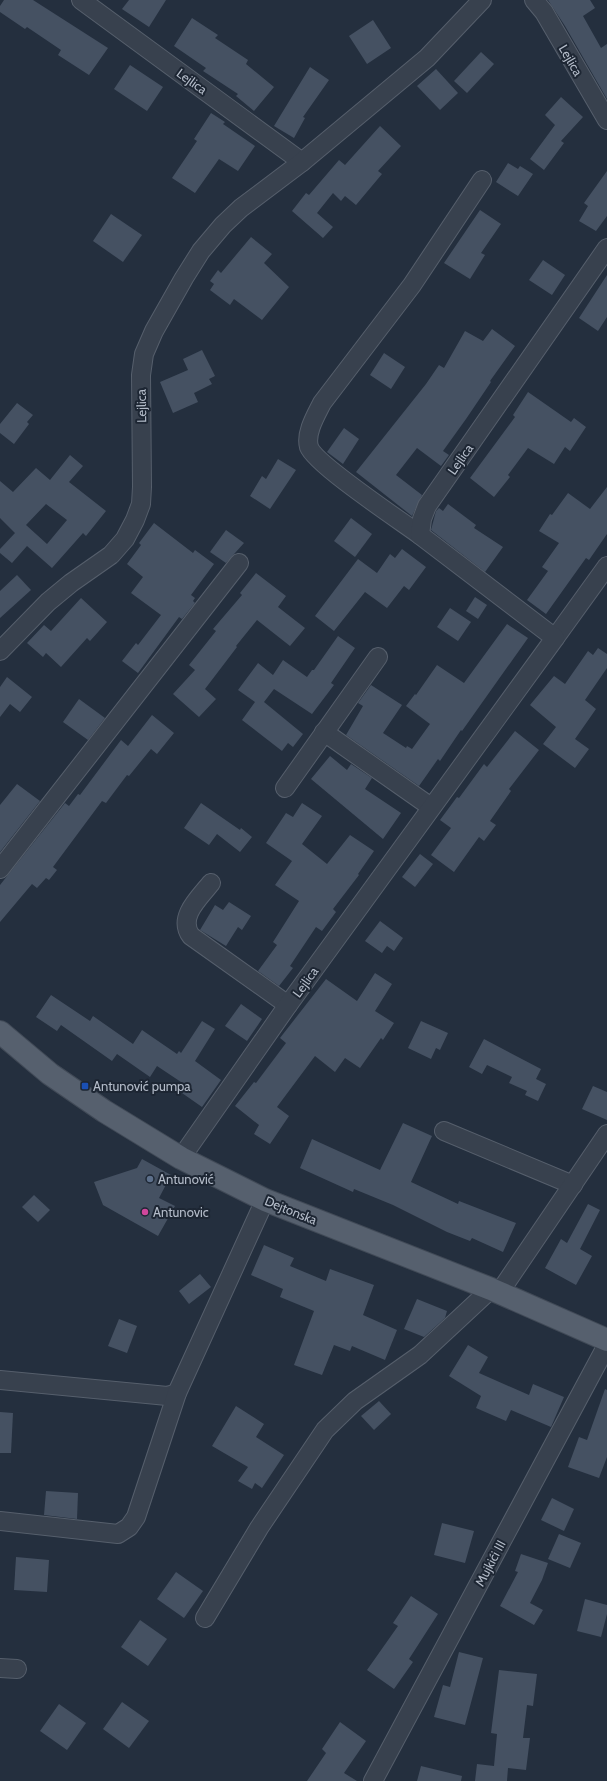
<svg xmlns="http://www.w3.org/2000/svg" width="607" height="1781" viewBox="0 0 607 1781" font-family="Cabin,sans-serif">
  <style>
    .building { fill: #455162; fill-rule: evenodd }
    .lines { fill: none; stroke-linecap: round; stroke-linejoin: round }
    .minor-casing { stroke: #565f6c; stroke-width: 20 }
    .major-casing { stroke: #414a57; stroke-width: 24 }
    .minor { stroke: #38414e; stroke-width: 18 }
    .major { stroke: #56606e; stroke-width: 22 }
    .transit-dot { fill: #1a4fb4; stroke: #1d2633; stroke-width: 1.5 }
    .service-dot { fill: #5c6f8a; stroke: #1d2633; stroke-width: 1.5 }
    .hotel-dot { fill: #d1479c; stroke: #1d2633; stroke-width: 1.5 }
    .labels { text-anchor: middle; stroke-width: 4; stroke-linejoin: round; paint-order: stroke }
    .street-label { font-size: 13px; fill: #b4bcc9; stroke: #1d2633 }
    .poi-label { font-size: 13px; fill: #b4bcc9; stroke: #1d2633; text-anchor: start }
  </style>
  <rect width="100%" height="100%" fill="#242f3e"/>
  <g class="building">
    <polygon points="4,0 33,0 108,48 89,75 58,55 61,50 27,27 25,29 0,12 0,6"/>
    <polygon points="129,0 166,0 149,27 122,9"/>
    <polygon points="548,0 590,0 595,8 583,16 601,48 607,44 607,99 565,26"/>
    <polygon points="192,18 218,35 215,38 248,60 246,64 274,87 254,111 236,96 238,94 203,71 206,68 174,46"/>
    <polygon points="373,20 391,48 367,64 349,36"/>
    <polygon points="481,52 494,64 467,93 454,81"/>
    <polygon points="130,65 163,87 147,111 114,89"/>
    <polygon points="310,67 329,80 303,117 305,118 294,138 274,126"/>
    <polygon points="436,69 458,93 440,110 417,86"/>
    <polygon points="561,97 583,117 561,141 564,143 544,170 530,159 555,125 545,115"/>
    <polygon points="211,113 225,122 223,124 255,146 238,171 219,159 195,193 172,178 197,141 194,139"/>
    <polygon points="380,126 401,146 378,171 382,174 356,205 345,196 341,201 333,193 317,213 333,227 323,238 292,211 306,193 309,195 339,160 345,165"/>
    <polygon points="508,163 518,169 520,166 533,174 518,196 496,182"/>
    <polygon points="607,171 607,216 596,231 579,221 588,206 584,203"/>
    <polygon points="480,210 501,224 481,253 485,255 470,279 444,263"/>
    <polygon points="111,214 142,235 123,262 93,241"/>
    <polygon points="251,237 272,254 264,263 289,287 262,320 234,299 230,305 210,290 214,284 210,281 218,270 221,273"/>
    <polygon points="543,260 565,275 552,295 529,280"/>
    <polygon points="607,275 607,317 598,331 579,318"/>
    <polygon points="492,329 515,346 490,381 491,382 466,419 443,451 449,455 441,466 417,448 396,475 422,495 412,516 356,472 426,384 439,365 444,368 465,331 483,341"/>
    <polygon points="202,350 215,376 209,379 212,384 194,393 198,402 173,413 160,382 188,370 183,359"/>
    <polygon points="384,353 405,367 391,389 370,375"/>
    <polygon points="528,392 571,422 574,418 586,427 570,451 565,447 554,464 528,448 508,475 510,477 494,497 470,478 515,417 513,415"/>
    <polygon points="17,403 33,415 27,422 29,424 14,444 0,433 0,424"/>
    <polygon points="344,428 359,439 343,464 327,452"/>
    <path d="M 70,455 L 83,466 L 69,482 L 106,511 L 86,536 L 83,533 L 52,568 L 27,546 L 12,563 L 0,553 L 0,549 L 15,533 L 0,518 L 0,481 L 13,492 L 36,468 L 50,480 ZM 46,504 L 67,520 L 47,544 L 26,525 Z"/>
    <polygon points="278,459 296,470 270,509 250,496 262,476 266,479"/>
    <polygon points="607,487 607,534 589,560 586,558 546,614 527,600 548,571 542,567 559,543 539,531 550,514 552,515 568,493 590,509"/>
    <polygon points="448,504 476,525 474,528 503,547 485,572 431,530 436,511 439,508 443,511"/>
    <polygon points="351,518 372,534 355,557 334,541"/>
    <polygon points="154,523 193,553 195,550 214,564 191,595 195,598 193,601 195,603 182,619 179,617 138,673 122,661 136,643 138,645 161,615 131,593 143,577 127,564 141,545 139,543"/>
    <polygon points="226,530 244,543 226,563 210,552"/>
    <polygon points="402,549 426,567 409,590 404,586 387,608 365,592 334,631 315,616 358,559 377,573 390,554 395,558"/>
    <polygon points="256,573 286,596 278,607 305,628 290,646 257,620 236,646 237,647 205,689 216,699 199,717 173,694 195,670 189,665 216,631 213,629 242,595 240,593"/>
    <polygon points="17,575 31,590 0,618 0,591"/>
    <polygon points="475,597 487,605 478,619 466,611"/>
    <polygon points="81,598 107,622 90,641 87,638 61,667 46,653 43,657 27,643 44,625 51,631"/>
    <polygon points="450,608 471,622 458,641 437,627"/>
    <polygon points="507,624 528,638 462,731 461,730 440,761 438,759 419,786 346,735 363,706 358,703 371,685 402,705 383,733 406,748 407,746 412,749 430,724 406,706 415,694 416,695 437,665 464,683"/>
    <polygon points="338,636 355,648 331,683 334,685 312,714 274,689 264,702 303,734 293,747 288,743 282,751 242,720 255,702 238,690 258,663 273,675 283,660 307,677 312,670 314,670"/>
    <polygon points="598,648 607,654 607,668 585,700 596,709 575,739 589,749 575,768 543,744 556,727 530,705 554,676 565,684 588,651 593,655"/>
    <polygon points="7,677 32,697 20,712 10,704 0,717 0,687"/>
    <polygon points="79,699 105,718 88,740 63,722"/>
    <polygon points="152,715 174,733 157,754 151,749 129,776 127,775 106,803 102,801 53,867 57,870 49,880 46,878 37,888 32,884 0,922 0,885 65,803 69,806 78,794 80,795 121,740 128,746"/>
    <polygon points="515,731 539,750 509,789 511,791 490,821 496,825 484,841 479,837 454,872 431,855 451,828 440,820 457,797 459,798 484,764 487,767"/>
    <polygon points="330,756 347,770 351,764 372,778 365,789 401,813 383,839 311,779"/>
    <polygon points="17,784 40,801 0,852 0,805"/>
    <polygon points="201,803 240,830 241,828 252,837 240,852 217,834 209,845 184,828"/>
    <polygon points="302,803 322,816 302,844 327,864 350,835 374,851 358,874 359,875 333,909 336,912 322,931 316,927 290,966 293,968 279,986 258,971 277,945 273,942 299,901 275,885 292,861 266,843 286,813 293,817"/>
    <polygon points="420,854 433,864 415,887 402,877"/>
    <polygon points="229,902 251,916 242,930 238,927 226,946 200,930 215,905 223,910"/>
    <polygon points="380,921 403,938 394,951 387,946 382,953 365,941"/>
    <polygon points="375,973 392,984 375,1011 394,1023 383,1040 381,1038 360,1068 345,1058 335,1072 315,1056 277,1107 289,1116 270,1144 254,1134 259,1125 235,1106 254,1082 256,1083 286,1043 280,1038 326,979 357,1001"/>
    <polygon points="51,995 90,1021 93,1016 133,1044 142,1030 177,1054 179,1051 181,1053 202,1021 215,1029 195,1061 221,1080 202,1107 182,1093 187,1086 157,1066 150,1077 117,1054 112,1061 61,1025 57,1031 36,1017"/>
    <polygon points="241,1004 262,1019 247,1041 225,1026"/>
    <polygon points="421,1021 448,1033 440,1050 436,1048 431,1059 408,1048"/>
    <polygon points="484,1039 541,1069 536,1079 546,1084 538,1101 525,1095 527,1091 509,1083 512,1077 487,1065 482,1074 469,1067"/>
    <polygon points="593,1086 607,1092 607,1120 582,1109"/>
    <polygon points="403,1123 432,1136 411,1182 458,1204 459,1201 516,1223 503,1252 472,1238 470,1241 447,1232 393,1205 354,1189 353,1192 300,1168 312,1139 380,1170"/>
    <polygon points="142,1159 171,1175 159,1198 175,1206 158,1236 103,1205 94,1182 137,1168"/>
    <polygon points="34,1195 50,1210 38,1222 22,1207"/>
    <polygon points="588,1204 600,1210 580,1249 592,1256 576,1285 545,1268 561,1239 567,1243"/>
    <polygon points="264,1245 294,1258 290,1266 326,1281 330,1269 374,1285 363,1315 397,1330 385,1360 352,1346 350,1351 334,1345 322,1375 294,1365 314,1311 280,1297 283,1289 251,1275"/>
    <polygon points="200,1274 211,1287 189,1304 179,1291"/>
    <polygon points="417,1299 447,1311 445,1318 424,1337 404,1329"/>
    <polygon points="119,1319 137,1326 127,1353 108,1346"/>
    <polygon points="468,1345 488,1357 479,1373 529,1395 533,1384 564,1397 551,1427 511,1410 506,1421 476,1408 481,1396 449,1376"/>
    <polygon points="605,1389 607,1390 607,1457 599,1478 568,1467 579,1437 587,1440"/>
    <polygon points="379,1401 391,1414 374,1430 361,1416"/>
    <polygon points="236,1406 264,1424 256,1437 284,1455 262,1488 255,1483 252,1489 238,1481 248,1467 212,1446"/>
    <polygon points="0,1412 13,1413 11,1453 0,1453"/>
    <polygon points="46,1491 78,1493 77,1519 44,1515"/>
    <polygon points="552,1498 574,1509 564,1531 541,1520"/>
    <polygon points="442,1523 474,1531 465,1563 434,1555"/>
    <polygon points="559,1534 581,1543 570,1568 548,1559"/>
    <polygon points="521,1554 548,1563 542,1580 530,1603 543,1610 534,1625 500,1606 518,1572 515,1571"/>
    <polygon points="16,1557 49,1560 47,1592 14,1590"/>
    <polygon points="176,1572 203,1591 184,1618 157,1599"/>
    <polygon points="411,1596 438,1614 409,1659 413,1662 394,1689 367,1670 398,1626 393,1623"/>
    <polygon points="585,1599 607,1605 607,1614 601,1637 577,1631"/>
    <polygon points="140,1620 167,1639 148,1666 121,1647"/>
    <polygon points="459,1652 483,1658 465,1725 434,1717 443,1685 450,1687"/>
    <polygon points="499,1670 537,1674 533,1706 527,1705 523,1738 530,1738 526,1770 508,1768 507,1781 475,1781 477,1764 494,1766 497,1734 491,1733"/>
    <polygon points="122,1702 149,1721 129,1748 103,1729"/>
    <polygon points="59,1704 86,1723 67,1750 40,1731"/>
    <polygon points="340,1722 366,1741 344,1773 357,1781 307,1781 326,1753 322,1749"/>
    <polygon points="421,1766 462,1776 461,1781 417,1781"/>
  </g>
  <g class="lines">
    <defs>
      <g id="minor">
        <polyline points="81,0 302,162"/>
        <polyline points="534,0 544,12 607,120"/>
        <path d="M 420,535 C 401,521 315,464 309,447 C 305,433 316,415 322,403 L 412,285 L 482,180"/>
        <polyline points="555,638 607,566"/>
        <polyline points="0,651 48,602 71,583 111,555 125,539 135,520 141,504 142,487 141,375 144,354 154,331 184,278 201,251 223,225 241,208 302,162 427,58 482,0"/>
        <polyline points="324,732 431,807"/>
        <polyline points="285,788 378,657"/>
        <polyline points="0,869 239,563"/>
        <path d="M 211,883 C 200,897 177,917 191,936 L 288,1005"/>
        <polyline points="444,1131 573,1185"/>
        <polyline points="181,1158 288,1005 555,638 420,535 422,519 427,506 607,248"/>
        <polyline points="499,1293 607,1134"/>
        <polyline points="0,1380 157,1395 167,1396 177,1393"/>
        <polyline points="0,1521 118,1534 129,1527 136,1517 177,1393 265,1200"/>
        <polyline points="205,1618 259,1528 325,1430 355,1401 420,1355 491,1289"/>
        <polyline points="0,1668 17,1669"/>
        <polyline points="373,1781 607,1345"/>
      </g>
      <polyline id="major" points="0,1032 50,1074 104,1111 181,1158 265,1200 491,1289 607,1340"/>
    </defs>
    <use href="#minor" class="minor-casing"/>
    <use href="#major" class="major-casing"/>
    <use href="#minor" class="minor"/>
    <use href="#major" class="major"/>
  </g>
  <rect class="transit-dot" x="81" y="1082" width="8" height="8" rx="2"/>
  <circle class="service-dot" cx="150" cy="1179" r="4"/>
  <circle class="hotel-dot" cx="145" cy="1212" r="4"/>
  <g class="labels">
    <g class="street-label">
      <text transform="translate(571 60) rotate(60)" y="5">Lejlica</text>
      <text transform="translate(192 81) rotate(36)" y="5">Lejlica</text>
      <text transform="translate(141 406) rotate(-91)" y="5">Lejlica</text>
      <text transform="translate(460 459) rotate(-55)" y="5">Lejlica</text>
      <text transform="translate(305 982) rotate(-54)" y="5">Lejlica</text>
      <text transform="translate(291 1210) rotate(22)" y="5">Dejtonska</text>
      <text transform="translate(490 1563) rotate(-62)" y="5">Mujkići III</text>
    </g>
    <g class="poi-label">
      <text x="93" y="1091">Antunović pumpa</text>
      <text x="158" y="1184">Antunović</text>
      <text x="153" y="1217">Antunovic</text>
    </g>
  </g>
</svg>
